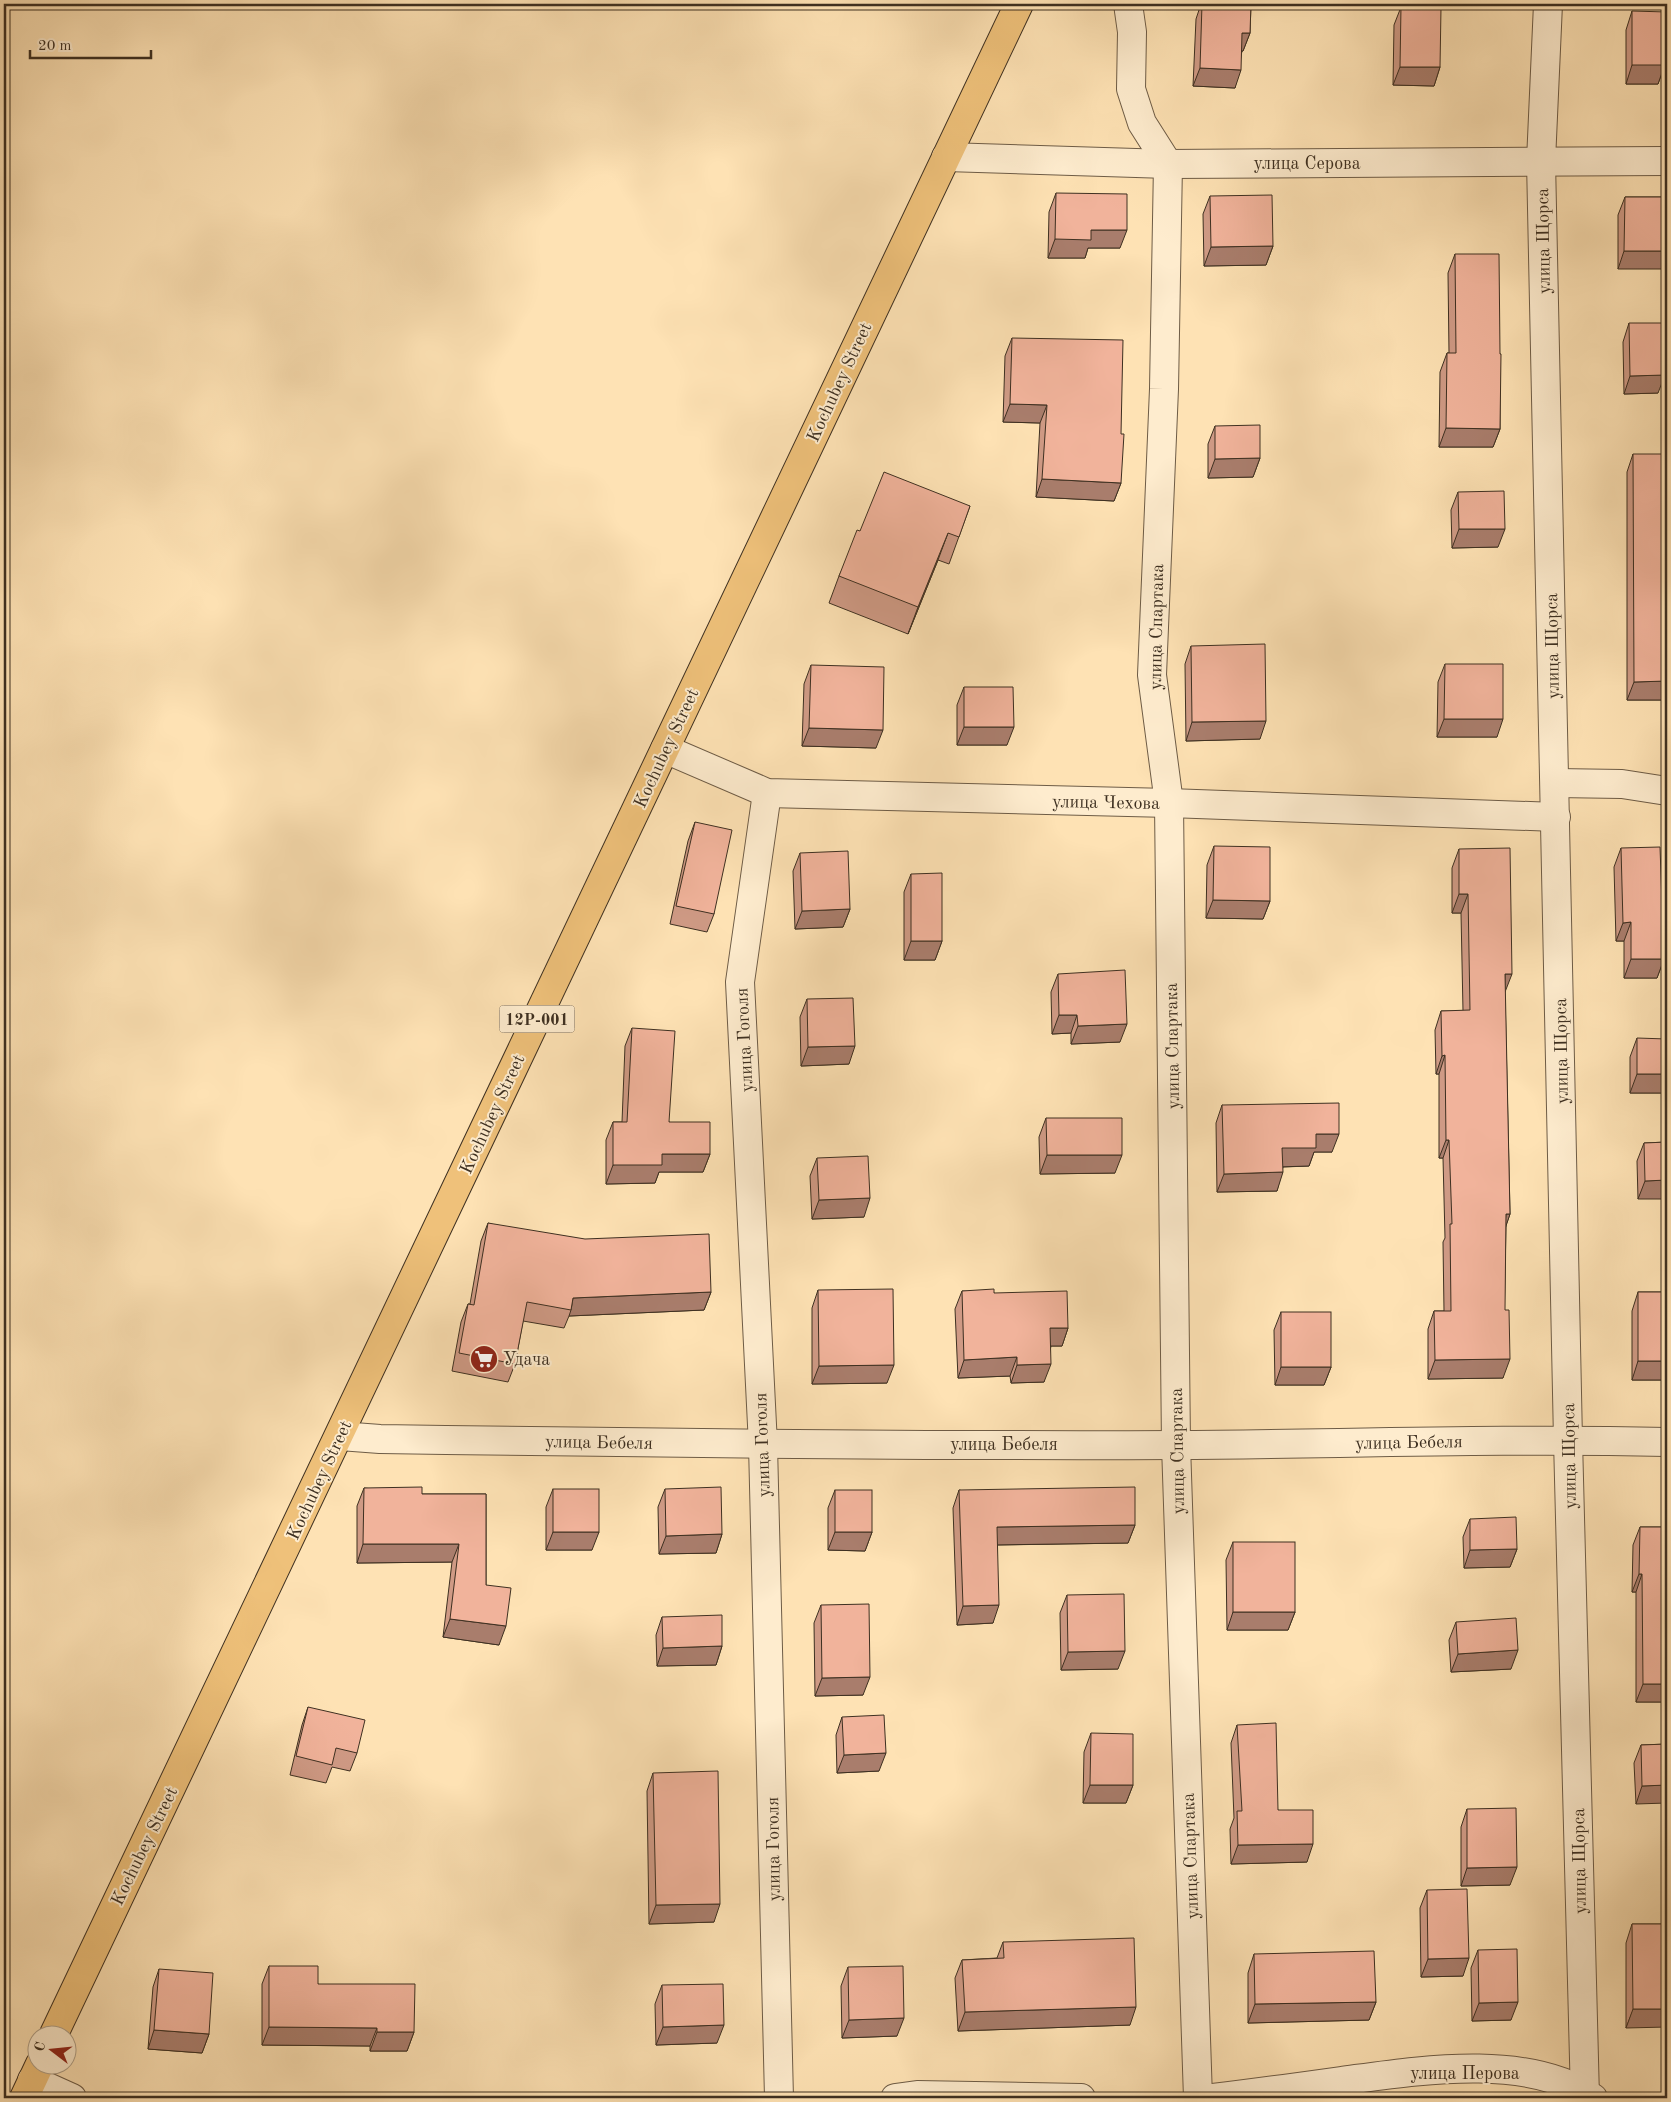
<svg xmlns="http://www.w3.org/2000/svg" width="1671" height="2102" viewBox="0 0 1671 2102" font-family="'Old Standard TT',serif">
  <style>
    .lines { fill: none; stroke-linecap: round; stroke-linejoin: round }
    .minor-casing { stroke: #6e5c46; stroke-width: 30 }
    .primary-casing { stroke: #3e3021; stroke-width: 30 }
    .minor { stroke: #feecce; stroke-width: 28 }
    .primary { stroke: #efc17a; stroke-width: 28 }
    .wall { fill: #cf9a85; stroke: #3e3021 }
    .shaded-wall { fill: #a97d6c; stroke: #3e3021 }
    .building { fill: #f1b39b; stroke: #3e3021 }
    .labels { text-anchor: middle; stroke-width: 4; stroke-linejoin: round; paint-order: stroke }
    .shield { fill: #feecce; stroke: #786855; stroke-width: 1 }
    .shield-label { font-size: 16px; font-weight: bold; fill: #3e3021 }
    .street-label { font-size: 18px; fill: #3e3021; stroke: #feecce }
    .poi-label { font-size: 18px; fill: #3e3021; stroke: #feecce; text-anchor: start }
  </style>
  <rect width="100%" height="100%" fill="#fee2b4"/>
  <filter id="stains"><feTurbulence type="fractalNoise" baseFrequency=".004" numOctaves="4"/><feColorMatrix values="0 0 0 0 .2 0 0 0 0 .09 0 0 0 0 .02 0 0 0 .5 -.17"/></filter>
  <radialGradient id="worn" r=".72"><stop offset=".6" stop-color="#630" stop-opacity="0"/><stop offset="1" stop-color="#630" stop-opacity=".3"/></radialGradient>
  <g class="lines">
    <defs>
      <g id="minor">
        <polyline points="1128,4 1132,32 1131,89 1142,123 1168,164 1164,389 1152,675 1169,803 1176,1445 1198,2098"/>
        <polyline points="1548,4 1541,161 1568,1440 1585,2098"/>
        <polyline points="946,157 1168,164 1667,161"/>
        <polyline points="665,749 767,793 1169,803 1556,817"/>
        <polyline points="1556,783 1622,784 1667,791"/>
        <polyline points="767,793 740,982 763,1445 779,2098"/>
        <path d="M 340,1436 L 380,1439 C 645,1443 910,1446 1175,1445 C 1339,1444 1503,1438 1667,1442"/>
        <polyline points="32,2080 72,2098"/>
        <polyline points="895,2098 917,2095 1081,2098"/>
        <path d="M 1213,2098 C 1255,2093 1298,2087 1341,2081 C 1416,2071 1527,2052 1593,2098"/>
      </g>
      <g id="primary">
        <polyline points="54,2034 1019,4"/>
        <polyline points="24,2098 40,2064"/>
      </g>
    </defs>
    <use href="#minor" class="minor-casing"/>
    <use href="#primary" class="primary-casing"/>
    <use href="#minor" class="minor"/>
    <use href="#primary" class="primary"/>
  </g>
  <g class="wall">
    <polygon points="1201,4 1251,4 1250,33 1243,51 1242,51 1235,88 1193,86 1196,19"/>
    <polygon points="1401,7 1440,67 1434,86 1393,85 1394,25"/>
    <polygon points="1632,11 1664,67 1658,84 1626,84 1626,30"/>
    <polygon points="1056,193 1120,248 1088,248 1085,258 1048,258 1049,212"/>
    <polygon points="1210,196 1273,246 1266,265 1204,266 1203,214"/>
    <polygon points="1625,197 1667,197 1618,269 1618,215"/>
    <polygon points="1455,254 1500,354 1500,429 1493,447 1439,447 1440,372 1447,353 1449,353 1448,273"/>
    <polygon points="1629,323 1658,393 1624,394 1623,342"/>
    <polygon points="1012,338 1121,483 1114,501 1036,497 1040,423 1003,422 1005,356"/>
    <polygon points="1215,426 1260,458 1253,477 1208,478 1208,444"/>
    <polygon points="1633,454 1667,700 1627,700 1627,472"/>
    <polygon points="1458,492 1498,547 1452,548 1451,510"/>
    <polygon points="970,506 949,564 938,560 908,634 829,603 839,576 860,531"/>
    <polygon points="1191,646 1260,739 1186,741 1185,664"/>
    <polygon points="1445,664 1497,737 1437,737 1438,682"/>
    <polygon points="811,665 876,748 802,746 804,684"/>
    <polygon points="964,687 1007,745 957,745 957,705"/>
    <polygon points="695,822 714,914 707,932 670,924 688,841"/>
    <polygon points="1214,846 1270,901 1263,919 1206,918 1207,865"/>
    <polygon points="1621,848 1664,959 1657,978 1624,978 1624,941 1616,941 1614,867"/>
    <polygon points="1459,849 1505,992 1510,1214 1506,1225 1503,1378 1428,1379 1428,1329 1434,1311 1444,1311 1443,1242 1445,1238 1443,1158 1439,1158 1439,1074 1436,1074 1435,1030 1441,1011 1463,1011 1461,913 1452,913 1452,868"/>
    <polygon points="800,853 850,909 843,927 795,929 793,871"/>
    <polygon points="911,874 942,941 935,960 904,960 904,892"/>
    <polygon points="1058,974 1120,1042 1071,1044 1071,1033 1052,1034 1051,992"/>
    <polygon points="807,999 849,1064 801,1066 800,1017"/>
    <polygon points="632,1028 669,1122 710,1154 703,1172 659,1172 655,1183 606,1184 606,1140 613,1122 622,1122 625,1046"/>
    <polygon points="1637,1038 1667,1074 1667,1091 1666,1093 1630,1093 1630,1057"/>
    <polygon points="1222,1105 1332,1152 1314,1152 1309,1166 1283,1167 1277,1191 1217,1192 1216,1123"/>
    <polygon points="1046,1118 1115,1173 1040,1174 1039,1137"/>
    <polygon points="1667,1142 1638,1199 1637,1161 1644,1143"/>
    <polygon points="817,1158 864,1217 812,1219 810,1176"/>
    <polygon points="488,1223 711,1292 704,1310 569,1316 564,1328 523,1321 515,1364 508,1382 452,1371 461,1322 468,1304 470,1304 481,1241"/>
    <polygon points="818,1290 887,1383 812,1384 812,1308"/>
    <polygon points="962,1291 994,1293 1068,1328 1062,1346 1051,1346 1044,1382 1011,1383 1010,1376 958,1378 955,1309"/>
    <polygon points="1638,1292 1667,1292 1667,1380 1632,1380 1632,1311"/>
    <polygon points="1281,1312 1331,1367 1324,1385 1275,1385 1274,1330"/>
    <polygon points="364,1488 422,1494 486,1494 486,1585 499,1645 443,1637 452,1562 357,1563 357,1506"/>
    <polygon points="553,1489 592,1550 546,1550 546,1507"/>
    <polygon points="665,1489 722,1534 716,1553 659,1554 658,1507"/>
    <polygon points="835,1490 872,1532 865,1551 828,1550 828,1508"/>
    <polygon points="959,1490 1135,1525 1128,1543 997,1545 993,1623 957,1625 953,1508"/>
    <polygon points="1470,1519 1517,1549 1510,1567 1464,1568 1463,1537"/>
    <polygon points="1640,1527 1667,1527 1667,1702 1636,1702 1636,1592 1632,1592 1633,1545"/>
    <polygon points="1233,1542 1295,1612 1288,1630 1227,1630 1226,1560"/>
    <polygon points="1067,1595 1118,1669 1061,1670 1060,1613"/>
    <polygon points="821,1605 863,1695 815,1696 814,1623"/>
    <polygon points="662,1617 722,1646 716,1665 657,1666 656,1635"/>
    <polygon points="1456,1622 1511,1669 1451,1672 1449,1640"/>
    <polygon points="308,1707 357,1753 350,1771 332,1767 326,1783 290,1775 302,1725"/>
    <polygon points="842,1717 879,1771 837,1773 836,1735"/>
    <polygon points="1237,1725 1278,1810 1307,1862 1231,1864 1230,1829 1234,1818 1231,1743"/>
    <polygon points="1091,1733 1133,1785 1126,1803 1083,1803 1084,1752"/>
    <polygon points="1667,1744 1636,1804 1634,1763 1641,1745"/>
    <polygon points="653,1773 714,1922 649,1924 647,1791"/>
    <polygon points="1467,1809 1510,1885 1461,1886 1461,1827"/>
    <polygon points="1427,1890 1463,1976 1421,1977 1420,1908"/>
    <polygon points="1632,1924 1667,1924 1626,2028 1626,1943"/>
    <polygon points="1003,1942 1130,2025 958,2031 955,1978 962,1960 997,1958"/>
    <polygon points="1478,1950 1511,2020 1472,2021 1471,1968"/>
    <polygon points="1254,1954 1376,2002 1369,2020 1248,2023 1248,1973"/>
    <polygon points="269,1966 318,1984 414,2032 407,2051 370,2051 370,2046 262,2045 262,1984"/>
    <polygon points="848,1967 897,2036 842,2038 841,1986"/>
    <polygon points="159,1969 209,2034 202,2053 148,2049 153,1987"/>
    <polygon points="662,1985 717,2043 656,2045 655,2004"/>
  </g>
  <g class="shaded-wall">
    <polygon points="1242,33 1250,33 1243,51 1235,51"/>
    <polygon points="1665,49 1667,49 1667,68 1664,67 1658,84 1626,84 1632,65"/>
    <polygon points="1400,67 1440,67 1434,86 1393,85"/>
    <polygon points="1200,68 1241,70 1235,88 1193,86"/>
    <polygon points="1091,230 1127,230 1120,248 1088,248 1085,258 1048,258 1055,239"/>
    <polygon points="1273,246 1266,265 1204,266 1211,247"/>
    <polygon points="1624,251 1667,251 1667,269 1618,269"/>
    <polygon points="1665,375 1658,393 1624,394 1630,376"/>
    <polygon points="1010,404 1047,405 1040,423 1003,422"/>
    <polygon points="1446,428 1500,429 1493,447 1439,447"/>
    <polygon points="1260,458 1253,477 1208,478 1215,459"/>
    <polygon points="1042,479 1121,483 1114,501 1036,497"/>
    <polygon points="1459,529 1505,529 1498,547 1452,548"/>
    <polygon points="948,533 938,560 908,634 918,607"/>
    <polygon points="1667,681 1667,700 1627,700 1634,682"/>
    <polygon points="1444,719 1503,719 1497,737 1437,737"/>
    <polygon points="1266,721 1260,739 1186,741 1192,722"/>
    <polygon points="964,727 1014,727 1007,745 957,745"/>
    <polygon points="809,728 883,730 876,748 802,746"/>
    <polygon points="1459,894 1468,894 1461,913 1452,913"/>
    <polygon points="1213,900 1270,901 1263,919 1206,918"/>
    <polygon points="850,909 843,927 795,929 802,911"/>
    <polygon points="1631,922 1624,941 1616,941 1623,923"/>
    <polygon points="911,941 942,941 935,960 904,960"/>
    <polygon points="1631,959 1664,959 1657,978 1624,978"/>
    <polygon points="1505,974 1512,974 1505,992"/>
    <polygon points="1059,1015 1077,1015 1071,1033 1052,1034"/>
    <polygon points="1127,1024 1120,1042 1071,1044 1078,1026"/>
    <polygon points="855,1046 849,1064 801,1066 808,1047"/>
    <polygon points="1445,1055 1439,1074 1436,1074 1442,1056"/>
    <polygon points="1637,1074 1667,1074 1667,1091 1666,1093 1630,1093"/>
    <polygon points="1316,1134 1339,1134 1332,1152 1314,1152 1309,1166 1276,1167 1282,1148"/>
    <polygon points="1446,1140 1449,1140 1443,1158 1439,1158"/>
    <polygon points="662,1154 710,1154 703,1172 659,1172 655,1183 606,1184 613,1165"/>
    <polygon points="1047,1155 1122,1155 1115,1173 1040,1174"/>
    <polygon points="1283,1172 1277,1191 1217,1192 1224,1174"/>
    <polygon points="1667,1180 1667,1199 1638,1199 1645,1181"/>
    <polygon points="870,1198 864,1217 812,1219 819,1200"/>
    <polygon points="1506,1214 1510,1214 1504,1232"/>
    <polygon points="711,1292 704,1310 569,1316 571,1310 573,1298"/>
    <polygon points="1050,1328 1068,1328 1062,1346 1044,1346"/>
    <polygon points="1017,1357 1010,1376 958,1378 964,1360"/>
    <polygon points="1510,1359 1503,1378 1428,1379 1435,1360"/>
    <polygon points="1638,1361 1667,1361 1667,1380 1632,1380"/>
    <polygon points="1051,1364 1044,1382 1011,1383 1017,1365"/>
    <polygon points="894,1365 887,1383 812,1384 819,1366"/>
    <polygon points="1281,1367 1331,1367 1324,1385 1275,1385"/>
    <polygon points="1135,1525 1128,1543 990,1545 997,1527"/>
    <polygon points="553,1532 599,1532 592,1550 546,1550"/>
    <polygon points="835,1532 872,1532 865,1551 828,1550"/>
    <polygon points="722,1534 716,1553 659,1554 666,1536"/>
    <polygon points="363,1544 459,1544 452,1562 357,1563"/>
    <polygon points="1517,1549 1510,1567 1464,1568 1470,1550"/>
    <polygon points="1639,1574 1642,1574 1636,1592 1632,1592"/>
    <polygon points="999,1605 993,1623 957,1625 963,1606"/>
    <polygon points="1233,1612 1295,1612 1288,1630 1227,1630"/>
    <polygon points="450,1619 506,1626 499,1645 443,1637"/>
    <polygon points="722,1646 716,1665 657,1666 663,1648"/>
    <polygon points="1518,1650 1511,1669 1451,1672 1458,1654"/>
    <polygon points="1125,1651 1118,1669 1061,1670 1068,1652"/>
    <polygon points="870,1677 863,1695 815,1696 822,1678"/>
    <polygon points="1643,1684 1667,1684 1667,1702 1636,1702"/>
    <polygon points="886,1753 879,1771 837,1773 844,1755"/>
    <polygon points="1090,1785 1133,1785 1126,1803 1083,1803"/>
    <polygon points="1667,1785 1667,1803 1636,1804 1642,1786"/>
    <polygon points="1313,1844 1307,1862 1231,1864 1238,1845"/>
    <polygon points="1517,1867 1510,1885 1461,1886 1467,1868"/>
    <polygon points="720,1904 714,1922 649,1924 656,1905"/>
    <polygon points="1469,1958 1463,1976 1421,1977 1428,1959"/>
    <polygon points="1376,2002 1369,2020 1248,2023 1255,2004"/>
    <polygon points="1518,2002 1511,2020 1472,2021 1479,2003"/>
    <polygon points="1136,2007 1130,2025 958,2031 965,2012"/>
    <polygon points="1633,2009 1667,2009 1667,2027 1626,2028"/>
    <polygon points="904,2018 897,2036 842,2038 849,2020"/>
    <polygon points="724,2025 717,2043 656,2045 663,2027"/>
    <polygon points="269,2027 377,2028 370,2046 262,2045"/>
    <polygon points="154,2030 209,2034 202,2053 148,2049"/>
    <polygon points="377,2032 414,2032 407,2051 370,2051"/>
  </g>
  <g class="building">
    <polygon points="1202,4 1251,4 1250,33 1242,33 1241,70 1200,68"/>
    <polygon points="1401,7 1441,8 1440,67 1400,67"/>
    <polygon points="1632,11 1667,12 1667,49 1665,49 1665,65 1632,65"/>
    <polygon points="1056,193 1127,194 1127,230 1091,230 1091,240 1055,239"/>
    <polygon points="1272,195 1273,246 1211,247 1210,196"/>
    <polygon points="1625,197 1667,197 1667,251 1624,251"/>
    <polygon points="1455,254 1499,254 1500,354 1501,354 1500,429 1446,428 1447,353 1456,353"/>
    <polygon points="1629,323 1664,323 1665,375 1630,376"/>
    <polygon points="1012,338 1123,340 1121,434 1124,434 1121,483 1042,479 1047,405 1010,404"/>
    <polygon points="1260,425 1260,458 1215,459 1215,426"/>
    <polygon points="1633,454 1667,454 1667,681 1634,682"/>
    <polygon points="884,472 970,506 959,537 948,533 918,607 839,576 857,530 860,531"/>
    <polygon points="1504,491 1505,529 1459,529 1458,492"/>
    <polygon points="1265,644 1266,721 1192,722 1191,646"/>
    <polygon points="1445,664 1503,664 1503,719 1444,719"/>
    <polygon points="811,665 884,667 883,730 809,728"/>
    <polygon points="964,687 1013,687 1014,727 964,727"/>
    <polygon points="695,822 732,830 714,914 676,906"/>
    <polygon points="1214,846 1270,847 1270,901 1213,900"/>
    <polygon points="1660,847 1664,959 1631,959 1631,922 1623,923 1621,848"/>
    <polygon points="1510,848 1512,974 1505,974 1510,1214 1506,1214 1505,1310 1509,1310 1510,1359 1435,1360 1434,1311 1451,1311 1450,1224 1452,1224 1449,1140 1446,1140 1445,1055 1442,1056 1441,1011 1470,1010 1468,894 1459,894 1459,849"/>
    <polygon points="848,851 850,909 802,911 800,853"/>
    <polygon points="942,873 942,941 911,941 911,874"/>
    <polygon points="1125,970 1127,1024 1078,1026 1077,1015 1059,1015 1058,974"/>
    <polygon points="853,998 855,1046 808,1047 807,999"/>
    <polygon points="632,1028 675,1031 669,1122 710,1122 710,1154 662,1154 662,1165 613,1165 613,1122 627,1122"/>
    <polygon points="1637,1038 1667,1039 1667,1074 1637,1074"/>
    <polygon points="1339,1103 1339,1134 1316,1134 1316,1148 1282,1148 1283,1172 1224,1174 1222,1105"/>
    <polygon points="1046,1118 1122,1118 1122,1155 1047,1155"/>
    <polygon points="1667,1142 1667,1180 1645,1181 1644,1143"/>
    <polygon points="868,1156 870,1198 819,1200 817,1158"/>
    <polygon points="488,1223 585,1239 709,1234 711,1292 573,1298 571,1310 527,1302 515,1364 459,1353 468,1304 474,1305"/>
    <polygon points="893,1289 894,1365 819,1366 818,1290"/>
    <polygon points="994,1289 994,1293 1067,1291 1068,1328 1050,1328 1051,1364 1017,1365 1017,1357 964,1360 962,1291"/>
    <rect x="1638" y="1292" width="29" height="69"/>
    <rect x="1281" y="1312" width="50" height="55"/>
    <polygon points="422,1487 422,1494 486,1494 486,1585 511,1588 506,1626 450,1619 459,1544 363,1544 364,1488"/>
    <polygon points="721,1487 722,1534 666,1536 665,1489"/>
    <polygon points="1135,1487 1135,1525 997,1527 999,1605 963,1606 959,1490"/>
    <rect x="553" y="1489" width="46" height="43"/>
    <rect x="835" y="1490" width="37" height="42"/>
    <polygon points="1516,1517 1517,1549 1470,1550 1470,1519"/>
    <polygon points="1640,1527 1667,1527 1667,1684 1643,1684 1642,1574 1639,1574"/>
    <rect x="1233" y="1542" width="62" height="70"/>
    <polygon points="1124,1594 1125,1651 1068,1652 1067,1595"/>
    <polygon points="869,1604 870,1677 822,1678 821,1605"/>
    <polygon points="722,1615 722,1646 663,1648 662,1617"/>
    <polygon points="1516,1618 1518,1650 1458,1654 1456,1622"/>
    <polygon points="308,1707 365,1720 357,1753 336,1748 332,1765 296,1756"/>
    <polygon points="884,1715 886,1753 844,1755 842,1717"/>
    <polygon points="1276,1723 1278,1810 1313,1810 1313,1844 1238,1845 1237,1811 1242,1811 1237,1725"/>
    <polygon points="1091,1733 1133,1734 1133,1785 1090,1785"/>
    <polygon points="1667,1744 1667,1785 1642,1786 1641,1745"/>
    <polygon points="718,1771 720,1904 656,1905 653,1773"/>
    <polygon points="1516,1808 1517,1867 1467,1868 1467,1809"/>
    <polygon points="1467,1889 1469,1958 1428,1959 1427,1890"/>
    <polygon points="1632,1924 1667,1924 1667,2009 1633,2009"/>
    <polygon points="1134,1938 1136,2007 965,2012 962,1960 1004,1958 1003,1942"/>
    <polygon points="1517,1949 1518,2002 1479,2003 1478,1950"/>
    <polygon points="1374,1951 1376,2002 1255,2004 1254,1954"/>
    <polygon points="269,1966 318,1966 318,1984 415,1984 414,2032 377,2032 377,2028 269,2027"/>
    <polygon points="903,1966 904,2018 849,2020 848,1967"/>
    <polygon points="159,1969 213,1973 209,2034 154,2030"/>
    <polygon points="723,1984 724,2025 663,2027 662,1985"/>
  </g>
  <defs>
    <symbol id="supermarket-disc" viewBox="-11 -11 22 22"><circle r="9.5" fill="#8f2418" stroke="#feecce"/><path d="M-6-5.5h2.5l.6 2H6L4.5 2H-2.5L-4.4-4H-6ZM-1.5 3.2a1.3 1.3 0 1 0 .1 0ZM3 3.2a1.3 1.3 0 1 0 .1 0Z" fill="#fff"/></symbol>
  </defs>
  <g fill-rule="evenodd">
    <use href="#supermarket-disc" x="468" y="1343" width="32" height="32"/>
  </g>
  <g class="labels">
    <rect class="shield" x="499.5" y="1005.5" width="75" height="27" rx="4"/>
    <g class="shield-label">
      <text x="537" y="1025">12Р-001</text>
    </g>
    <g class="street-label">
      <text x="1307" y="169">улица Серова</text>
      <text transform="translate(1543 241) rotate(-91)" y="6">улица Щорса</text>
      <text transform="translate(839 382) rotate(-65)" y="6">Kochubey Street</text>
      <text transform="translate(1156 627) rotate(-89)" y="6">улица Спартака</text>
      <text transform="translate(1552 646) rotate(-91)" y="6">улица Щорса</text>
      <text transform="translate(666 748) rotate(-65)" y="6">Kochubey Street</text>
      <text transform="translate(1106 802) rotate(1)" y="6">улица Чехова</text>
      <text transform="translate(744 1040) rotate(-93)" y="6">улица Гоголя</text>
      <text transform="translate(1172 1046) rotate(-91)" y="6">улица Спартака</text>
      <text transform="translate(1561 1051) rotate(-91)" y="6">улица Щорса</text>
      <text transform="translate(492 1114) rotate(-65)" y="6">Kochubey Street</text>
      <text transform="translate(599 1442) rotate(1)" y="6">улица Бебеля</text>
      <text transform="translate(1409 1442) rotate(-1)" y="6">улица Бебеля</text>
      <text x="1004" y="1450">улица Бебеля</text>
      <text transform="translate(762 1445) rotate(-92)" y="6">улица Гоголя</text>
      <text transform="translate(1177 1451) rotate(-91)" y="6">улица Спартака</text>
      <text transform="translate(1569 1456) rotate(-91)" y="6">улица Щорса</text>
      <text transform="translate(319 1480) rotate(-65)" y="6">Kochubey Street</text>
      <text transform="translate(144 1846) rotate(-64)" y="6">Kochubey Street</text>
      <text transform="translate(773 1849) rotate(-91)" y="6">улица Гоголя</text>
      <text transform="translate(1190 1856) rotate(-92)" y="6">улица Спартака</text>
      <text transform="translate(1579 1861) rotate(-91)" y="6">улица Щорса</text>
      <text x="1465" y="2079">улица Перова</text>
    </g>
    <g class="poi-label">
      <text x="503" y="1365">Удача</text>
    </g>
  </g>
  <rect width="1671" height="2102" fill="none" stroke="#fee2b4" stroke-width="20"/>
  <rect x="5" y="5" width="1661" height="2092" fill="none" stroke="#3e3021" stroke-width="2.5"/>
  <rect x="10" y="10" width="1651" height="2082" fill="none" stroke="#3e3021"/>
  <g transform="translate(52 2050) rotate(286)"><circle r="24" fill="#feecce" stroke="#b1a189"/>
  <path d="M0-4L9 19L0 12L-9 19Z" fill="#8f2418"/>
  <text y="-8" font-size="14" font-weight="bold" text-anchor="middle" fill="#3e3021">С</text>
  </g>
  <path d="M30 50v8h121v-8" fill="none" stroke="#3e3021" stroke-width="2.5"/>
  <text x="38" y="50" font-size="15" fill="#3e3021" stroke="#feecce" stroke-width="4" paint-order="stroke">20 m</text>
  <rect width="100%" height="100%" filter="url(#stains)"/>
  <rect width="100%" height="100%" fill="url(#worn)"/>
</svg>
